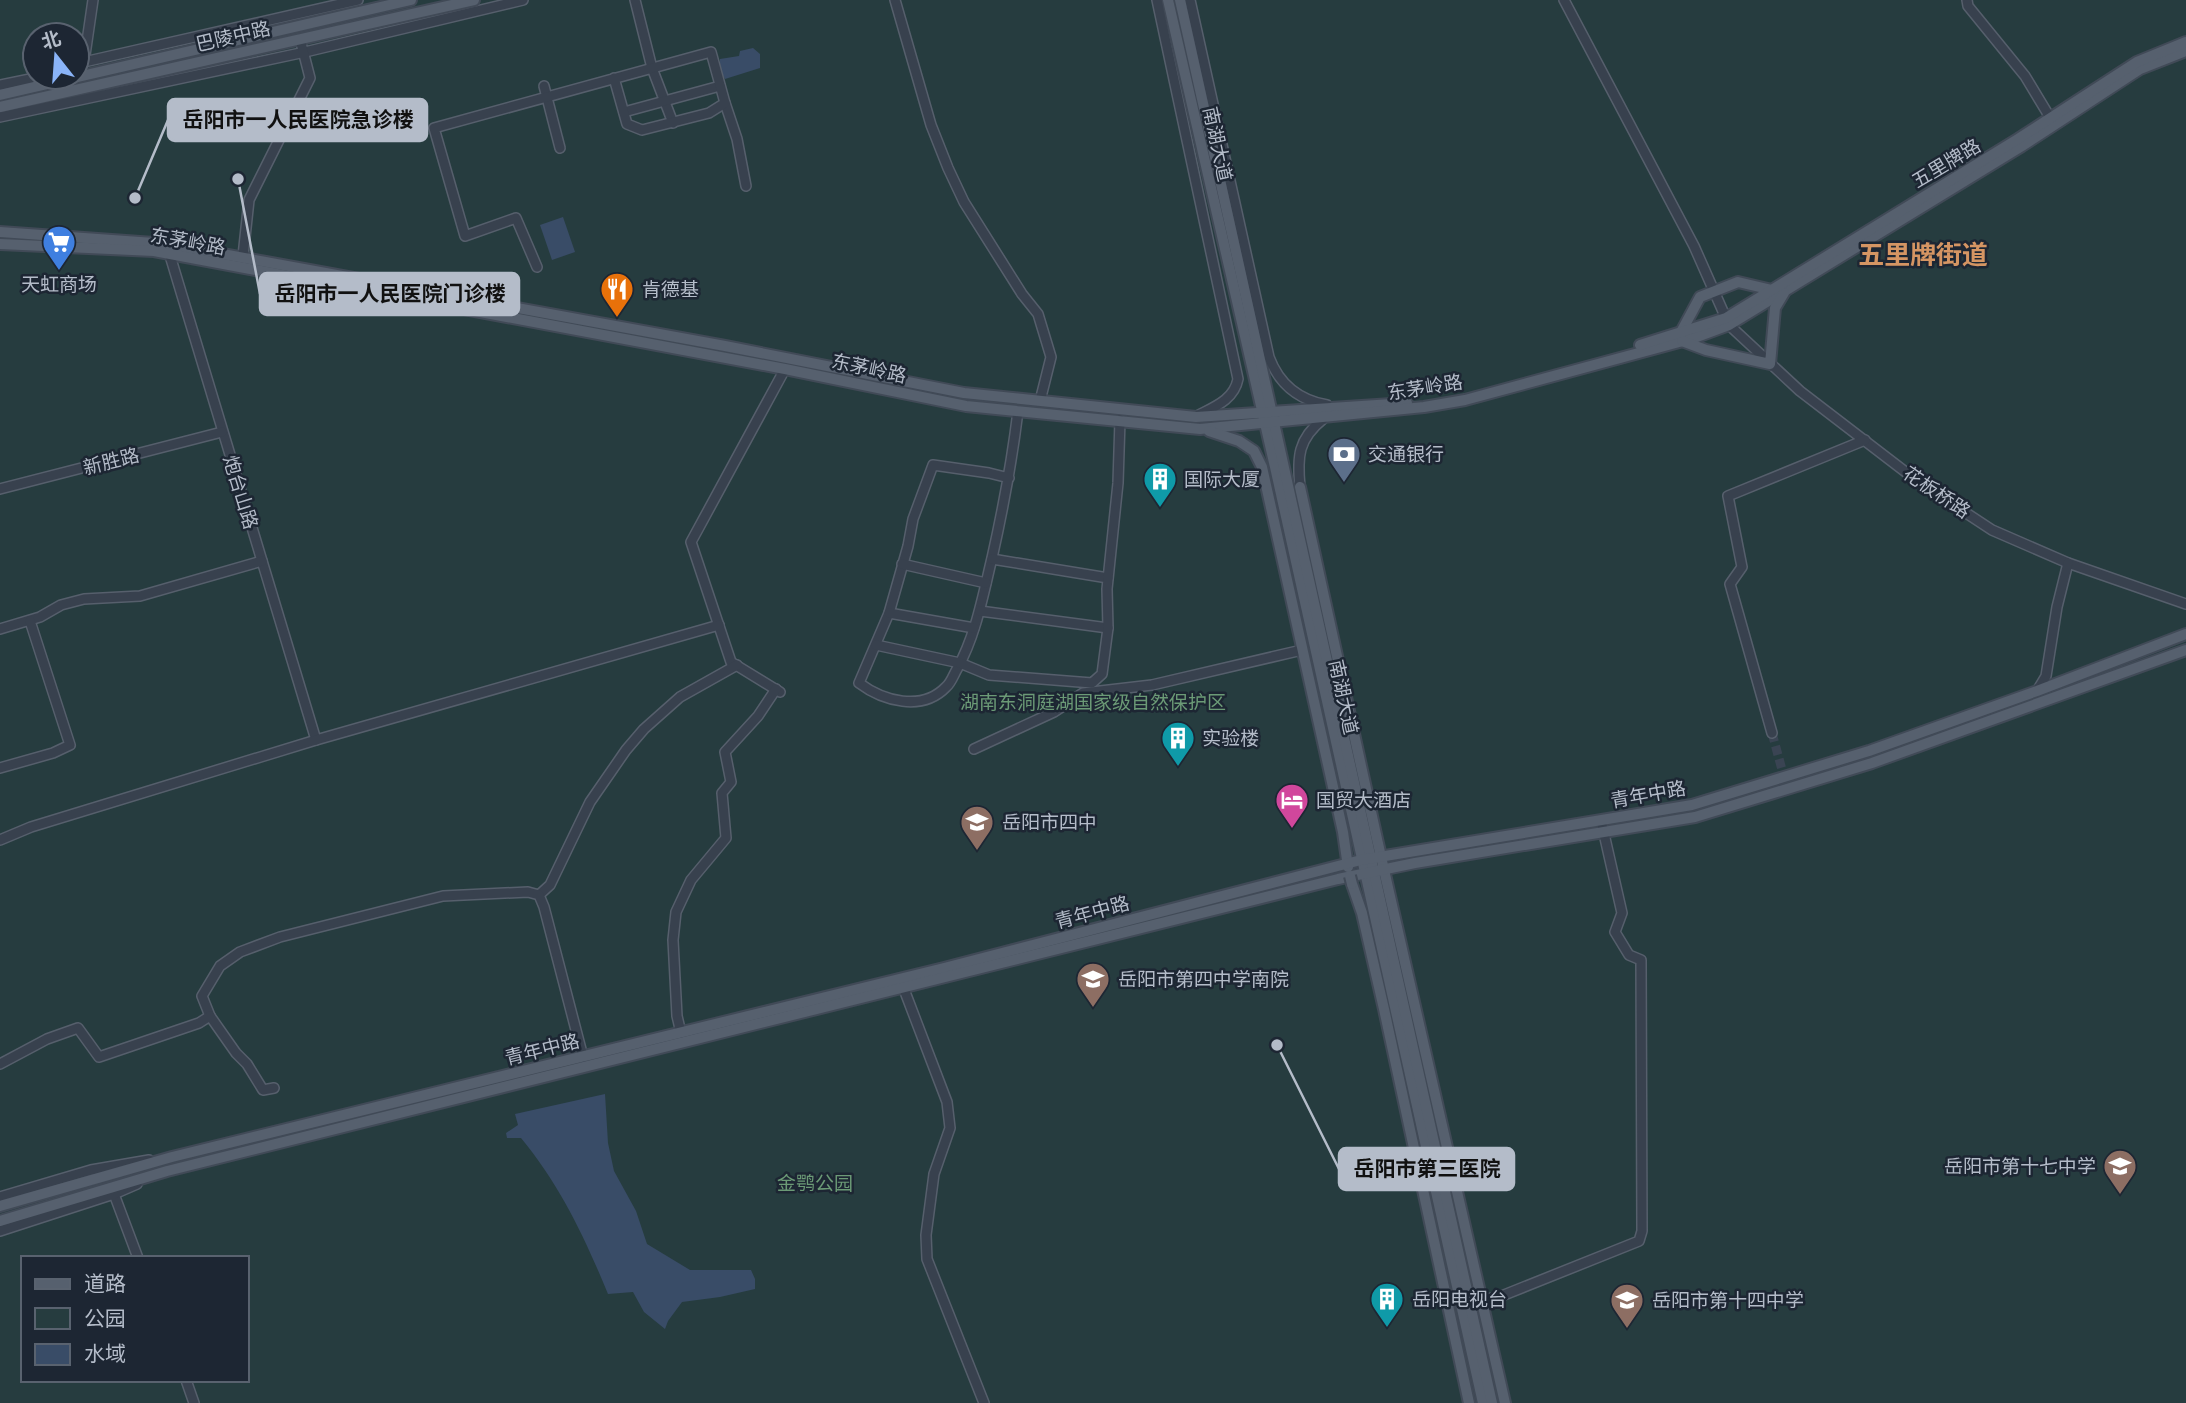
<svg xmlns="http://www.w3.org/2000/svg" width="2186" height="1403" viewBox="0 0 2186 1403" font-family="'DM Sans','Noto Sans SC',sans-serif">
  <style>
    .green { fill: #263c3f; fill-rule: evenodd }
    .water { fill: #394c67 }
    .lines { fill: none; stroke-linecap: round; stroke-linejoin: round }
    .minor-tunnel { stroke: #3a4453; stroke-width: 9; stroke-dasharray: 9 4.5; stroke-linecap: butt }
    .minor-casing { stroke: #565f6c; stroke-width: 12 }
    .major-casing { stroke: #414a57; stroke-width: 14 }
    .minor { stroke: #38414e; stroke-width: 9 }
    .major { stroke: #56606e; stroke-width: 10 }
    .major-bridge-casing { stroke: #414a57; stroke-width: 14; stroke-linecap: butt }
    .major-bridge { stroke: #56606e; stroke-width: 10 }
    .labels { text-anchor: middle; stroke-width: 5; stroke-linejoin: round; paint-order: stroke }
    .street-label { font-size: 19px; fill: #b4bcc9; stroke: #1d2633 }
    .poi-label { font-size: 19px; fill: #b4bcc9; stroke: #1d2633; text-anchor: start }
    .park-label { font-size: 19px; fill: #6b9a76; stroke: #1d2633 }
    .district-label { font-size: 26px; font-weight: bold; fill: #d59563; stroke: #1d2633 }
    .leader { fill: none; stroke: #b4bcc9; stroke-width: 2.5 }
    .callout-dot { fill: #b4bcc9; stroke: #1d2633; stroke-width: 2.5 }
    .callout { fill: #b4bcc9; stroke: #b4bcc9; stroke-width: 2.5 }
    .callout-label { font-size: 21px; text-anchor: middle; font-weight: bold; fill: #111 }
  </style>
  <rect width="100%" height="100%" fill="#242f3e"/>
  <path class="green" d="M 0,0 L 2186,0 L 2186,1403 L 0,1403 ZM 35,35 L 77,35 L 77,77 L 35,77 ZM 23,1258 L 247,1258 L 247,1380 L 23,1380 Z"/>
  <g class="water">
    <polygon points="753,48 760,54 760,68 725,79 720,71 720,59 739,56 740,51"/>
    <polygon points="563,217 575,252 552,260 540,225"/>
    <path d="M 605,1094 L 608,1143 L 614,1171 L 636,1211 L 647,1244 L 690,1270 L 751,1270 L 755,1279 L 755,1289 L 720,1297 L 682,1302 L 668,1321 L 665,1329 L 644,1312 L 633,1292 L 608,1294 C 585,1238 560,1185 521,1138 L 507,1138 L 506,1133 L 518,1125 L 515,1114 Z"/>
  </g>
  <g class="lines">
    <polyline class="minor-tunnel" points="1772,733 1784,777"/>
    <defs>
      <g id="minor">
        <polyline points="635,0 652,68 673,123"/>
        <polyline points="895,0 931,125 948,168 964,202 1022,294 1038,314 1051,357 1040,401"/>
        <path d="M 1157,0 L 1238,379 C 1234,400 1214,407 1197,416"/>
        <path d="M 1190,0 L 1269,357 C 1279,384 1299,400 1327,405"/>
        <polyline points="1564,0 1694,246 1729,325 1800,391 1916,480 1992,530 2068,563 2186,604"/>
        <polyline points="1967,0 1968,6 2025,76 2054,124"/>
        <polyline points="84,62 93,0"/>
        <polyline points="77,66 84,62 358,0"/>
        <polyline points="0,85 40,77"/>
        <polyline points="544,86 560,148"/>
        <polyline points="725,103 737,139 746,186"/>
        <polyline points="624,112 720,86"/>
        <polyline points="0,117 305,52 523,0"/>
        <polyline points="168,249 316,740"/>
        <polyline points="243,256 249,200 310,78 300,39"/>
        <polyline points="537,267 516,218 465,236 434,128 711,52 725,103 709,113 642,130 627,124 614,78"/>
        <path d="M 1009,478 L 989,473 L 933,465 L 913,519 L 908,546 L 889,613 L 859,683 C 883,701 922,712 946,687 C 951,683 954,674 957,669 C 976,635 983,595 992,558 C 1003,509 1012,461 1018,411"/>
        <path d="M 1300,487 C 1297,457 1298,439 1323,419"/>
        <polyline points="0,489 222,432"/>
        <polyline points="992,559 1108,578"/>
        <polyline points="902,564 986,583"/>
        <polyline points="980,611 1108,628"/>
        <polyline points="889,613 974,628"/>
        <polyline points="0,629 40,617 61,605 84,599 140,596 262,561"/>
        <polyline points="876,645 960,663 989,675 1092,683 1102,674 1108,628 1107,589 1118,483 1120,420"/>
        <polyline points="2037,691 2046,676 2057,607 2068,563"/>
        <polyline points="780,692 731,662 691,542 785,369"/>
        <polyline points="1772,733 1730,584 1742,567 1728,496 1865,440"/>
        <polyline points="974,749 1054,712 1083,693 1152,685 1302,650"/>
        <polyline points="0,768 53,753 70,745 30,621"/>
        <polyline points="0,840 31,827 316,740 719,625"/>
        <polyline points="539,895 550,885 590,802 626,750 644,729 680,697 737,665"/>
        <polyline points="902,984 947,1102 950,1128 934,1174 926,1235 927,1259 984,1403"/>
        <polyline points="210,1016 202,996 220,966 240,952 280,937 443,896 528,892 539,895 544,907 583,1057"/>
        <polyline points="681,1033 677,1016 673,940 676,912 691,880 726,838 722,793 731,782 725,752 758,716 776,689"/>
        <polyline points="0,1064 47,1039 78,1028 99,1057 199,1023 210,1016 236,1053 247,1064 263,1090 274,1088"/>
        <polyline points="114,1194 138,1258"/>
        <polyline points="0,1197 91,1170 149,1160"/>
        <polyline points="0,1231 114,1194 137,1184"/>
        <polyline points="1481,1300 1499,1297 1639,1241 1642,1231 1641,960 1629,955 1615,932 1622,913 1602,825"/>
        <polyline points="186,1380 194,1403"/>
      </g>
      <g id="major">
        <polyline points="1168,0 1275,467 1483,1403"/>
        <polyline points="1180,0 1492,1403"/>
        <polyline points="0,95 411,0"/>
        <polyline points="0,107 474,0"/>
        <polyline points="0,232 168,244 725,346 964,393 1196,417 1407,403"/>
        <polyline points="0,244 154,251 785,369 966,406 1200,429 1424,407 1465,400 1694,338 1729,325 2022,146 2140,69 2186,51"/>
        <polyline points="1680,334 1700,297 1738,282 1772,290"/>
        <polyline points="1682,341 1706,350 1770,364 1775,308 1784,293"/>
        <polyline points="1640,345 1726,318 2018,139 2137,62 2186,42"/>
        <polyline points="1209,431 1239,441 1254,451 1262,467 1343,832 1348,867"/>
        <polyline points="1300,487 1377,839 1505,1403"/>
        <polyline points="1352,884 1362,913 1384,1009 1469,1403"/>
        <polyline points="0,1206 172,1157 944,968 1361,860 1692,805 1869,751 2037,691 2186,634"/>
        <polyline points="0,1221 167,1171 1338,879 1415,863 1695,817 1872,763 2186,650"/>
      </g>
    </defs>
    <use href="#minor" class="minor-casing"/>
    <use href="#major" class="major-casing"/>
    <use href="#minor" class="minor"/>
    <use href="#major" class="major"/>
    <defs>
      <polyline id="major-bridge" points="1350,876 1352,884"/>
    </defs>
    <use href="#major-bridge" class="major-bridge-casing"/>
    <use href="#major-bridge" class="major-bridge"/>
  </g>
  <defs>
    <symbol id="supermarket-pin" viewBox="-11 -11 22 30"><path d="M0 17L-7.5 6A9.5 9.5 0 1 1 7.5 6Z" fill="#3f7fe0" stroke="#1d2633"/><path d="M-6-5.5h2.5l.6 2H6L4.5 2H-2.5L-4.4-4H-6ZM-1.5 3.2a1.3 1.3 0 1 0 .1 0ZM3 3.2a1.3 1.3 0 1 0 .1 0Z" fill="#fff"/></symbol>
    <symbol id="restaurant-pin" viewBox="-11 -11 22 30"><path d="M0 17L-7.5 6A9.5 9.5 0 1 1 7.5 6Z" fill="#e8710a" stroke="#1d2633"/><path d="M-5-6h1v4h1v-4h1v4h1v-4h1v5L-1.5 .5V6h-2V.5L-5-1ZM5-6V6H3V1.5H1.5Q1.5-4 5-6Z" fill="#fff"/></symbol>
    <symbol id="bank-pin" viewBox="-11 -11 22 30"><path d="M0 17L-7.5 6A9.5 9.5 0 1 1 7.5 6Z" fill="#5c6f8a" stroke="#1d2633"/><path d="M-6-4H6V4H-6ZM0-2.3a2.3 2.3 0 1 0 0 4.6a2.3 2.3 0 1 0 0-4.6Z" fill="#fff"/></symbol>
    <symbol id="building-pin" viewBox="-11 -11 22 30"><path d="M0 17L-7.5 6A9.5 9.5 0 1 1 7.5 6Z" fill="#0f9aa8" stroke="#1d2633"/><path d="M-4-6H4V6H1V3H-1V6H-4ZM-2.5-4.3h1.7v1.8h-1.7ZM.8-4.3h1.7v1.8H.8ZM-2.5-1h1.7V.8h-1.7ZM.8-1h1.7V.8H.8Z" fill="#fff"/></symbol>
    <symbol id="hotel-pin" viewBox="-11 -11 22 30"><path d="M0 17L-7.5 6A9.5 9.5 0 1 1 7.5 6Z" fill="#d1479c" stroke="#1d2633"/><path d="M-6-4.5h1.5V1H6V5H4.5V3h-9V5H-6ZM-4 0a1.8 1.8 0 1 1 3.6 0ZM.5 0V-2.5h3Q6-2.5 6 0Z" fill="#fff"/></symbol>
    <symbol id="school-pin" viewBox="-11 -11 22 30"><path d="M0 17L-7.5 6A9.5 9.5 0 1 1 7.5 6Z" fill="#8d6e63" stroke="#1d2633"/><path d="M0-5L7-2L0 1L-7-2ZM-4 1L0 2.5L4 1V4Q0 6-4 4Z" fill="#fff"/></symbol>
  </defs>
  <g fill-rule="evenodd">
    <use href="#supermarket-pin" x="40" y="223" width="38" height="52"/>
    <use href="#restaurant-pin" x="598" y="270" width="38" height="52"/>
    <use href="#bank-pin" x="1325" y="435" width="38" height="52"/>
    <use href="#building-pin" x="1141" y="460" width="38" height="52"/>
    <use href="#building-pin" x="1159" y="719" width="38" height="52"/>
    <use href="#hotel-pin" x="1273" y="781" width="38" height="52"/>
    <use href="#school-pin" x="958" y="803" width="38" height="52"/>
    <use href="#school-pin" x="1074" y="960" width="38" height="52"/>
    <use href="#school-pin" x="2101" y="1147" width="38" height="52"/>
    <use href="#building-pin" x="1368" y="1280" width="38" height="52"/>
    <use href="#school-pin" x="1608" y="1281" width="38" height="52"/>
  </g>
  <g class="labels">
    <g class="street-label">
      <text transform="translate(233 36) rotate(-13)" y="7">巴陵中路</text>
      <text transform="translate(1218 144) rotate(78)" y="7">南湖大道</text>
      <text transform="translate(1946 163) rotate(-31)" y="7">五里牌路</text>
      <text transform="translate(188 241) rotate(10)" y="7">东茅岭路</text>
      <text transform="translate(869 368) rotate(12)" y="7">东茅岭路</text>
      <text transform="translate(1425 387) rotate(-9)" y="7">东茅岭路</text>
      <text transform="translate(111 461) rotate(-14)" y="7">新胜路</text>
      <text transform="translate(241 492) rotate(73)" y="7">炮台山路</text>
      <text transform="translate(1937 492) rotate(34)" y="7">花板桥路</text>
      <text transform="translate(1344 697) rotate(78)" y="7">南湖大道</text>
      <text transform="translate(1648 794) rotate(-10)" y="7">青年中路</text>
      <text transform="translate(1092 912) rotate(-15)" y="7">青年中路</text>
      <text transform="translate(542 1049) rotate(-14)" y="7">青年中路</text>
    </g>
    <g class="poi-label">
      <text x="59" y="291" text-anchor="middle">天虹商场</text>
      <text x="642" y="296">肯德基</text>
      <text x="1368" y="461">交通银行</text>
      <text x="1184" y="486">国际大厦</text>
      <text x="1202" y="745">实验楼</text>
      <text x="1316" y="807">国贸大酒店</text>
      <text x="1002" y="829">岳阳市四中</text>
      <text x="1118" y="986">岳阳市第四中学南院</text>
      <text x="2096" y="1173" text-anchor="end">岳阳市第十七中学</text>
      <text x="1412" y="1306">岳阳电视台</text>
      <text x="1652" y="1307">岳阳市第十四中学</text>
    </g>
    <g class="park-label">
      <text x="1093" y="709">湖南东洞庭湖国家级自然保护区</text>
      <text x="815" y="1190">金鹗公园</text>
    </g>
    <g class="district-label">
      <text x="1923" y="264">五里牌街道</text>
    </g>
  </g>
  <path class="leader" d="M135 198L168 120M238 179L260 294M1277 1045L1339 1169"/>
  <g class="callout-dot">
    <circle cx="135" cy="198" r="7"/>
    <circle cx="238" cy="179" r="7"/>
    <circle cx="1277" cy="1045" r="7"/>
  </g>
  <g class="callout">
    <rect x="168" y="99" width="259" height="42" rx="7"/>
    <rect x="260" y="273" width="259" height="42" rx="7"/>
    <rect x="1339" y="1148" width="175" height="42" rx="7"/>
  </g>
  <g class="callout-label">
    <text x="298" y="127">岳阳市一人民医院急诊楼</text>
    <text x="390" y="301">岳阳市一人民医院门诊楼</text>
    <text x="1427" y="1176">岳阳市第三医院</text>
  </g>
  <rect x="21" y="1256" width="228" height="126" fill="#1d2633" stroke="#59626f" stroke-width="2"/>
  <rect x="35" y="1279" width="35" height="10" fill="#56606e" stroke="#59626f" stroke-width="2"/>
  <text x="84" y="1291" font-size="21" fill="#b4bcc9">道路</text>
  <rect x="35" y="1308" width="35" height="21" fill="#263c3f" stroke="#59626f" stroke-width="2"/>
  <text x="84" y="1326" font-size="21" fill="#b4bcc9">公园</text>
  <rect x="35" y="1344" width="35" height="21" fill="#394c67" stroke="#59626f" stroke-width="2"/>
  <text x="84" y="1361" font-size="21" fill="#b4bcc9">水域</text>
  <g transform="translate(56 56) rotate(343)"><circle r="33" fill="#1d2633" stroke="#59626f" stroke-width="2"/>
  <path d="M0-5L12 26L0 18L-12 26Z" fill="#8ab4f8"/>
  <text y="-10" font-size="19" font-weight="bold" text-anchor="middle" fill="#b4bcc9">北</text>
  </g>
</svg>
